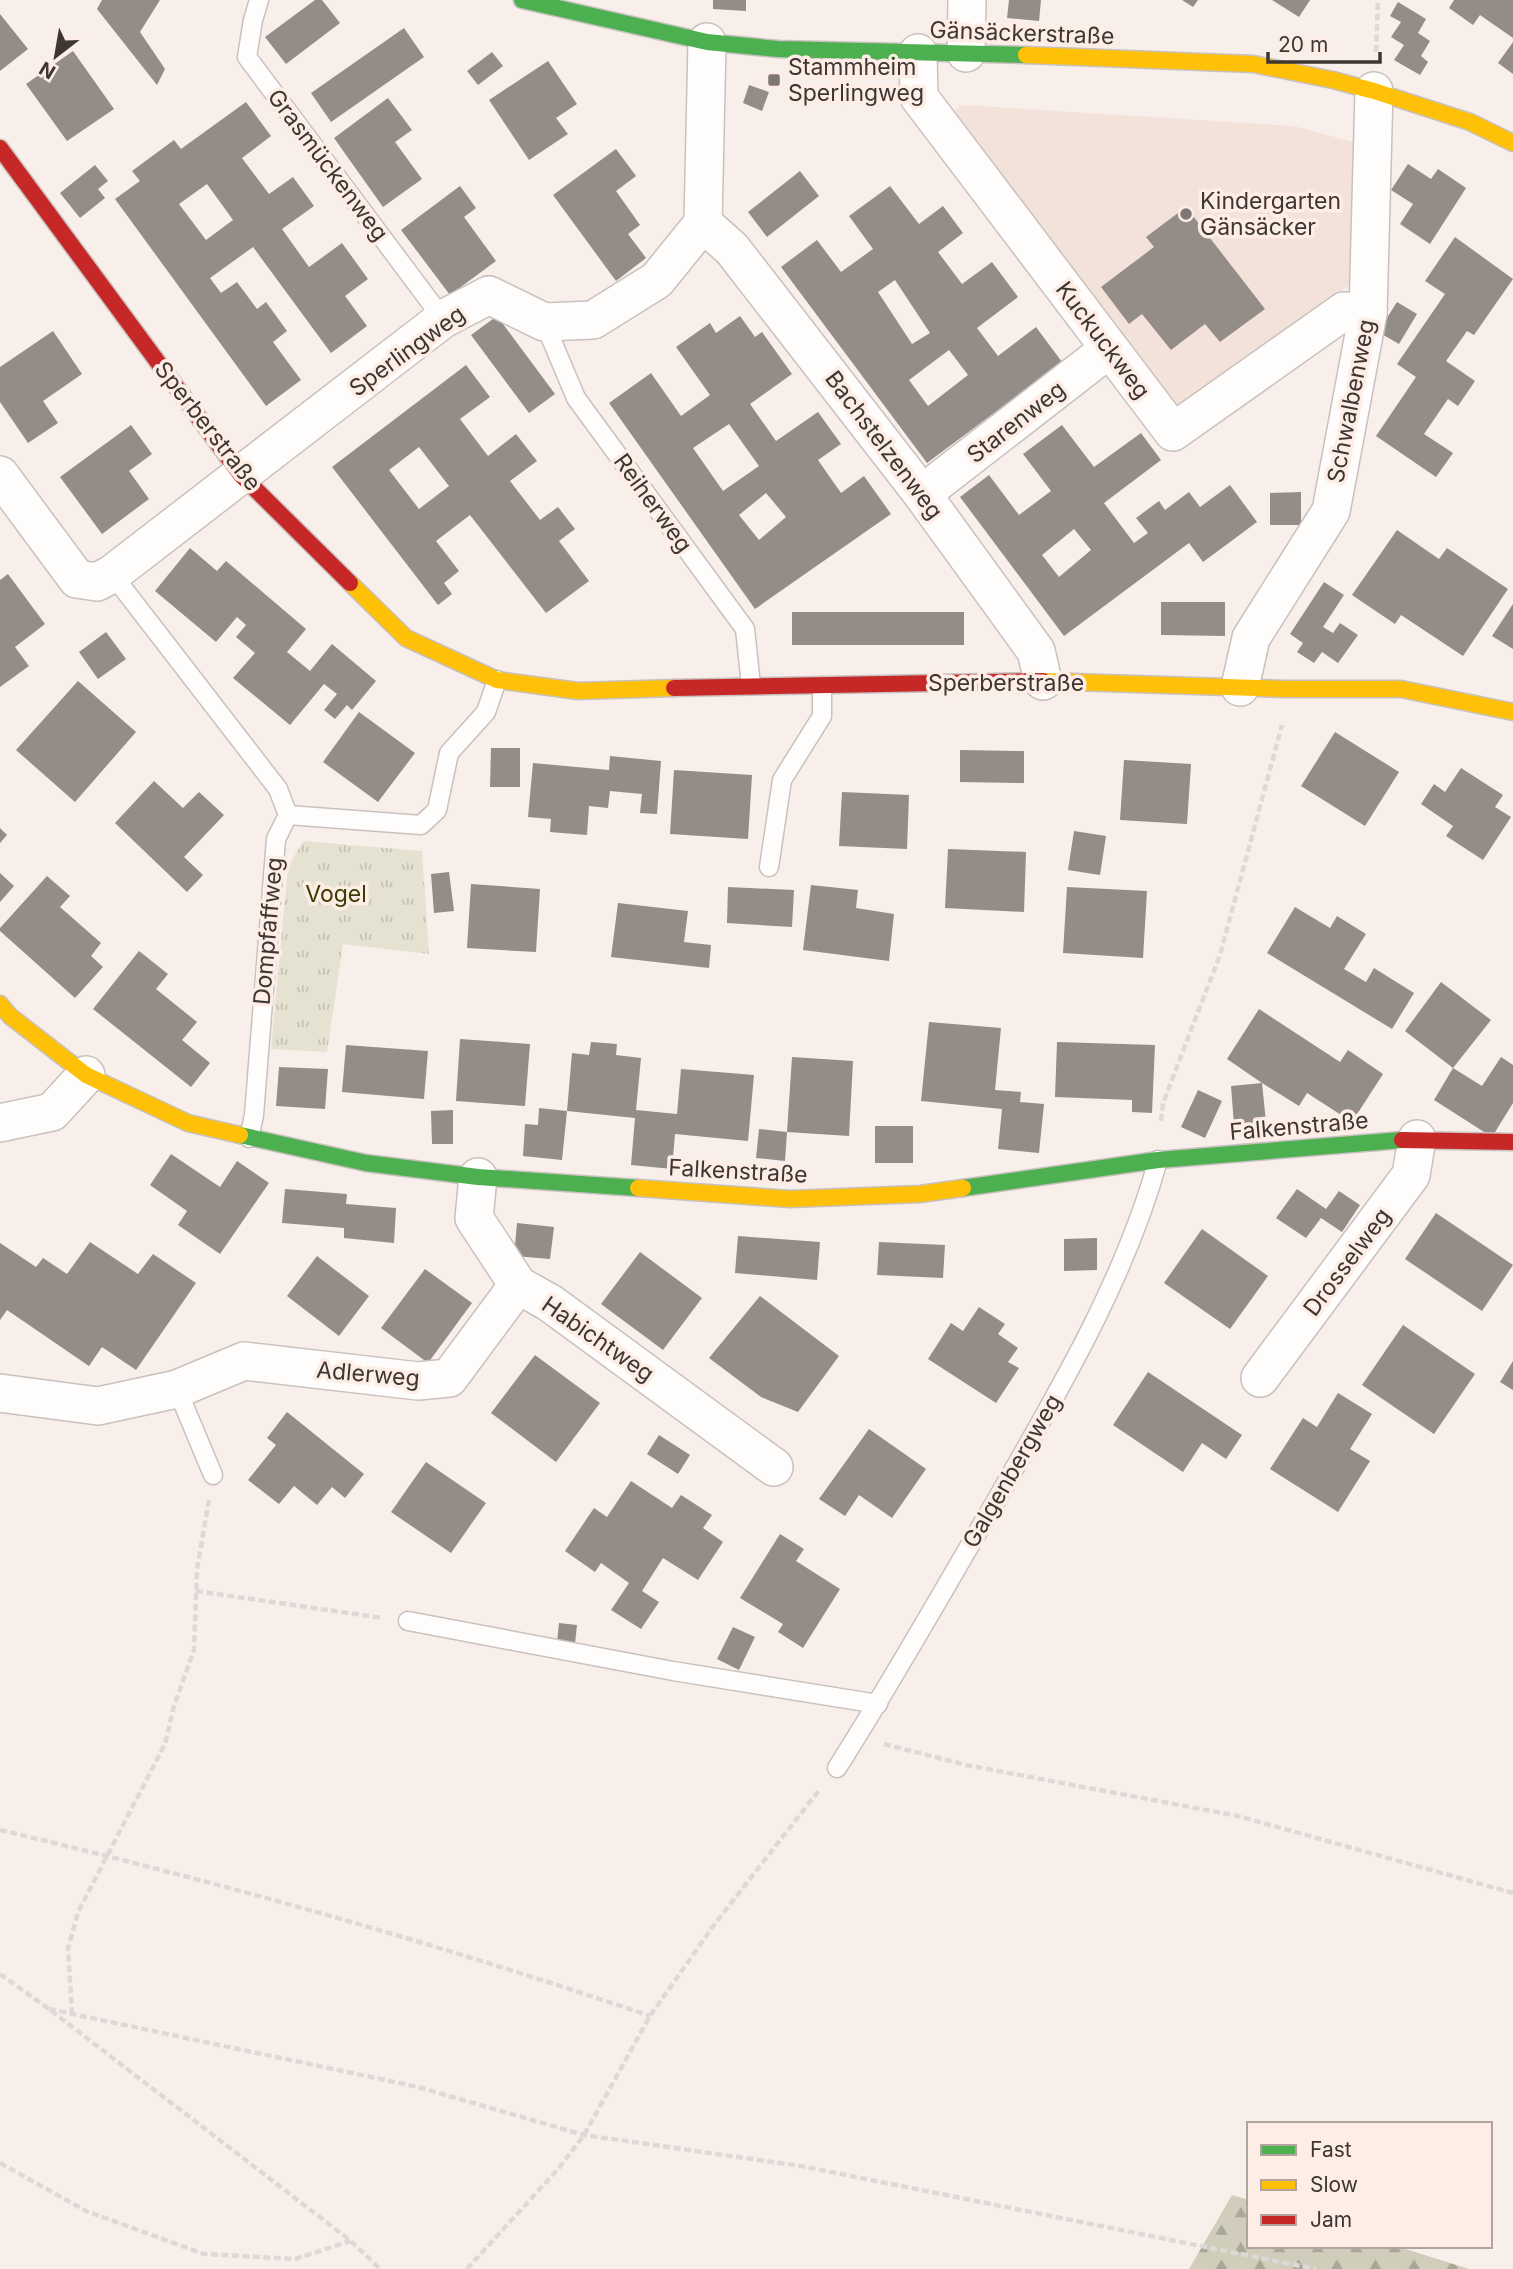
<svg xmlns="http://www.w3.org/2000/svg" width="1513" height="2269" viewBox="0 0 1513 2269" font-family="Inter,sans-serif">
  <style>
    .built { fill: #f3e2da }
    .forest { fill: url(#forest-firs) }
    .park { fill: url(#park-tufts) }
    .building { fill: #948c87; fill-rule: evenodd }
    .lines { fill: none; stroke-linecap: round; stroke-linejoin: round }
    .lane-casing { stroke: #c8c1be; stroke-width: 21 }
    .street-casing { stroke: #c8c1be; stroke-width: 40 }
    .fast-casing { stroke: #c8c1be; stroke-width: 19 }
    .slow-casing { stroke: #c8c1be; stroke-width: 19 }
    .jam-casing { stroke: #c8c1be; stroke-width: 19 }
    .path { stroke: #dcd9d7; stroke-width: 4.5; stroke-dasharray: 7 3.5; stroke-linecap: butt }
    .lane { stroke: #fefdfc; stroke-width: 18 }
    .street { stroke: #fefdfc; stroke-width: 37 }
    .fast { stroke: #4caf50; stroke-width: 16 }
    .slow { stroke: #ffc107; stroke-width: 16 }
    .jam { stroke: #c62828; stroke-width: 16 }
    .poi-dot { fill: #7e7773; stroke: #feede5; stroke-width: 2.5 }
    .labels { text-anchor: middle; stroke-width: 7; stroke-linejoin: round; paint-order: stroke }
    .street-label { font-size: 23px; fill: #3d3633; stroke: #feede5 }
    .poi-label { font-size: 23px; fill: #3d3633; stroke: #feede5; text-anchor: start }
    .park-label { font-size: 23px; fill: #3b3c06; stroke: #feede5 }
  </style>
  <defs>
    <pattern id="forest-firs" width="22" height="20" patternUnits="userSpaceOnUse" patternTransform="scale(1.75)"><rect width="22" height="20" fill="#d0cdbb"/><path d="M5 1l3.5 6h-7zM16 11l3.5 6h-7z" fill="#aaa799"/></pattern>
    <pattern id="park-tufts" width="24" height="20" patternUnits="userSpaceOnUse" patternTransform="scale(1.75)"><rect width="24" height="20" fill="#e5e2d1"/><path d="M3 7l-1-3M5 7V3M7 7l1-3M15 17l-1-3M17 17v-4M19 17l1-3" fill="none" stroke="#c5c2b4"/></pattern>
  </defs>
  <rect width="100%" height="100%" fill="#f8efeb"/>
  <polygon class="built" points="962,105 1294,126 1357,143 1351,284 1189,411 1164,406 946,117"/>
  <polygon class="forest" points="1232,2195 1249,2200 1249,2246 1396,2246 1469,2269 1189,2269"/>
  <polygon class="park" points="303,841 422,851 429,954 343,944 327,1052 271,1049 288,867"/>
  <g class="building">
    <polygon points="102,0 160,0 140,32 165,69 157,85 97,9"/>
    <polygon points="315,0 322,0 340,23 286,64 265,37"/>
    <polygon points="713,0 746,0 746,11 713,9"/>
    <polygon points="1009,0 1041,0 1039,21 1007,18"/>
    <polygon points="1182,0 1198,0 1193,7"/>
    <polygon points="1272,0 1310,0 1299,17"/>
    <polygon points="1454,0 1513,0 1513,38 1480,15 1473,25 1449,8"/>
    <polygon points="1398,2 1426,19 1418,33 1430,41 1421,56 1428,62 1420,75 1394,60 1404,45 1391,37 1401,22 1390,16"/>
    <polygon points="0,14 28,49 0,71"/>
    <polygon points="404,28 424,57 331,122 311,93"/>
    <polygon points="1513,42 1513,74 1498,63"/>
    <polygon points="73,51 114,109 67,141 26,84"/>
    <polygon points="492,52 503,66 478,85 467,71"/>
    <polygon points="548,61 577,104 556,118 568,134 529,160 489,100"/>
    <polygon points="749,85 769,92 762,111 743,103"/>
    <polygon points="388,98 412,130 395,142 422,179 383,207 334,138"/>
    <path d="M 246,102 L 271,136 L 242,158 L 269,194 L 293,177 L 314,206 L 282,229 L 309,267 L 342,243 L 368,279 L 345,296 L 367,326 L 331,353 L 253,247 L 210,278 L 221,293 L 237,282 L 257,309 L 266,302 L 287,331 L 273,342 L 301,380 L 266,406 L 115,199 L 140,181 L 132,171 L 174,140 L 181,149 ZM 207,184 L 233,220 L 206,240 L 179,204 Z"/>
    <polygon points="616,149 636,176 616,191 640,225 628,234 646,258 616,281 553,195"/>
    <polygon points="1408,164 1431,179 1438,169 1466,188 1430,244 1400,224 1413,204 1391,190"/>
    <polygon points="95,165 108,181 98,189 105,198 80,218 60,193"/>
    <polygon points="800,171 819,196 767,237 748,212"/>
    <polygon points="460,186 476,208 464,217 496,261 450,295 401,230"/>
    <path d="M 890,186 L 919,224 L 943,206 L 963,233 L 938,252 L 962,284 L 992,262 L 1018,297 L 977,328 L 998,356 L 1036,327 L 1062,362 L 927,463 L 781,267 L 817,240 L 841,272 L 873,249 L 849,216 ZM 895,280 L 930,333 L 912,344 L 878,292 ZM 949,350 L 968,375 L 928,406 L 909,380 Z"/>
    <polygon points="1186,207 1265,309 1220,342 1205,324 1171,350 1142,314 1129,324 1101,287 1154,247 1146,237"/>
    <polygon points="1455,237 1513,279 1474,335 1467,331 1446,361 1475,381 1458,406 1448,399 1424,434 1453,453 1436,477 1376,436 1416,377 1397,364 1445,294 1425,281"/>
    <polygon points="1397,302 1417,314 1399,344 1378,332"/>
    <polygon points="497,316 555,394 529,413 471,335"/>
    <path d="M 740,316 L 755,337 L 762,332 L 792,374 L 750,404 L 776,441 L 818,412 L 841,444 L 818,460 L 841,493 L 864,476 L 891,514 L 755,609 L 609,403 L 651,373 L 681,416 L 710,395 L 676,347 L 710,323 L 716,333 ZM 729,424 L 759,466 L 723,491 L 693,448 ZM 766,493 L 786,517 L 759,540 L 739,515 Z"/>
    <polygon points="53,331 82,374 43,401 58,423 28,443 0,402 0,367"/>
    <path d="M 466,365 L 490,397 L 460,419 L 488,456 L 516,434 L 537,461 L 510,481 L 540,520 L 558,507 L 575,529 L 559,541 L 589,581 L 546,613 L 470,515 L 436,541 L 459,571 L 444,583 L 452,594 L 438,605 L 332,467 ZM 419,447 L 449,486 L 419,509 L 389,470 Z"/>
    <polygon points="131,425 152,454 129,471 149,499 102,534 60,477"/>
    <path d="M 1062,425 L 1094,467 L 1141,433 L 1161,460 L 1104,503 L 1134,543 L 1148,533 L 1136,518 L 1159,501 L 1165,510 L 1189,492 L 1200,507 L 1230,485 L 1257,522 L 1203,562 L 1189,543 L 1064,636 L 960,497 L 989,475 L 1019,515 L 1051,491 L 1023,454 ZM 1074,529 L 1091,550 L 1059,577 L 1042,555 Z"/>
    <polygon points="1301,492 1301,525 1270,525 1270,493"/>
    <polygon points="1397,530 1439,559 1447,548 1508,589 1463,656 1401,615 1395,624 1352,595"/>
    <polygon points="190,548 217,571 226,561 306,629 287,652 310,671 332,644 376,681 352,710 347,705 335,719 324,710 337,694 324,684 290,725 233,678 255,653 236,637 246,625 237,617 216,642 155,591"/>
    <polygon points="8,574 45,624 15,647 29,666 0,687 0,580"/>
    <polygon points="1324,582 1344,595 1323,627 1333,633 1340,623 1358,635 1338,663 1322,652 1314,663 1297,652 1303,643 1290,634"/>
    <polygon points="1161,602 1225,602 1225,636 1161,635"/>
    <polygon points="1513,604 1513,649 1492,636"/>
    <rect x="792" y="612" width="172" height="33"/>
    <polygon points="106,632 126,659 98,679 79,652"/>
    <polygon points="78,681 136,732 75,802 16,750"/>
    <polygon points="359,712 415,753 378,802 323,762"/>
    <polygon points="1335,732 1399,772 1365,826 1301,786"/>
    <polygon points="491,748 520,748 520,787 490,787"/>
    <polygon points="960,750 1024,751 1024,783 960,782"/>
    <polygon points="610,756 661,761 657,814 640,813 642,794 610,791 608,808 589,806 587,835 550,832 551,819 528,817 533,763 609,770"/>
    <polygon points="1124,760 1191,764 1187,824 1120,820"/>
    <polygon points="1461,768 1503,795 1495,807 1511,817 1483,860 1446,836 1453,826 1421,804 1434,784 1445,792"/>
    <polygon points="674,770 752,775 748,839 670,834"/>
    <polygon points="154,781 183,808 199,792 224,815 184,857 203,875 187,892 115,823"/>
    <polygon points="842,792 909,795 907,849 839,846"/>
    <polygon points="0,828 7,835 0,843"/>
    <polygon points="1074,831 1106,836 1100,875 1068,870"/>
    <polygon points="948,849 1026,852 1024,912 945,908"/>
    <polygon points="449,872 454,911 434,913 431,874"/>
    <polygon points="0,873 14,886 0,902"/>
    <polygon points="47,876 70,896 60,907 101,943 91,956 103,967 75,998 0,931 0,928"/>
    <polygon points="471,884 540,889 536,952 467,948"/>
    <polygon points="811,885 858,890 856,908 894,914 889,961 803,950"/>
    <polygon points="728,887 794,890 792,927 727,923"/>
    <polygon points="1067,887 1147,891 1143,958 1063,953"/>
    <polygon points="618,903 688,911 684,942 711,945 709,968 611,957"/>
    <polygon points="1295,907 1330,928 1337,916 1366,934 1344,969 1366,982 1374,968 1414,993 1392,1029 1267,953"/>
    <polygon points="139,951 168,974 156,989 197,1022 182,1040 210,1063 191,1087 93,1009"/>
    <polygon points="1441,982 1491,1020 1453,1068 1405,1031"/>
    <polygon points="1259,1009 1340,1062 1348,1050 1383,1074 1352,1122 1307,1093 1299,1106 1262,1083 1266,1122 1234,1125 1231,1086 1262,1083 1227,1059"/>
    <polygon points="929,1022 1001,1028 995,1090 1021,1092 1020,1102 1044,1104 1039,1153 998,1149 1002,1109 921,1101"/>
    <polygon points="460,1039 530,1044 525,1106 456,1101"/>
    <polygon points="591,1042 617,1044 616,1055 641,1058 636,1110 677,1114 681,1069 754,1075 748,1141 675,1134 672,1169 631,1165 635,1118 567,1111 572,1053 589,1055"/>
    <polygon points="1057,1042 1155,1045 1152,1113 1132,1112 1132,1100 1055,1097"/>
    <polygon points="346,1045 428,1051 424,1099 342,1092"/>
    <polygon points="792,1057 853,1061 849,1136 787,1132"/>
    <polygon points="1501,1057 1513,1065 1513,1103 1492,1137 1434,1100 1453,1068 1482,1086"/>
    <polygon points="279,1067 328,1069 325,1109 276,1106"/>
    <polygon points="1198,1090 1222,1101 1205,1138 1181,1127"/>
    <polygon points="539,1108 567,1111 562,1160 523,1156 525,1124 538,1125"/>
    <polygon points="453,1110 453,1144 432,1144 431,1111"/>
    <rect x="875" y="1126" width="38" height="37"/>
    <polygon points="759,1129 787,1132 785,1161 756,1158"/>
    <polygon points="171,1154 220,1187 237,1161 269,1183 220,1254 178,1225 187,1211 150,1185"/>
    <polygon points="285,1189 347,1194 346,1204 396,1208 394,1243 344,1238 344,1228 282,1223"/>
    <polygon points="1297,1189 1326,1209 1339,1191 1360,1205 1342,1232 1321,1218 1306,1238 1276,1218"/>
    <polygon points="1436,1213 1513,1265 1482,1311 1405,1259"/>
    <polygon points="517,1223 554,1227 550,1259 514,1256"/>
    <polygon points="1202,1229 1268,1276 1230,1329 1164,1283"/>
    <polygon points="738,1236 820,1242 817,1280 735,1273"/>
    <polygon points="1097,1238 1097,1270 1064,1271 1064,1239"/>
    <polygon points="90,1242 138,1274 153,1254 196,1283 136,1370 102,1347 89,1366 7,1310 0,1320 0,1243 36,1267 43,1258 67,1274"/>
    <polygon points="879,1242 945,1245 943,1278 877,1275"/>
    <polygon points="640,1252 702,1298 663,1350 601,1304"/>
    <polygon points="317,1256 369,1296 339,1336 287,1296"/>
    <polygon points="425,1269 472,1303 428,1363 381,1328"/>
    <polygon points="760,1296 839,1356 798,1412 761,1397 709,1358"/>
    <polygon points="979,1307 1005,1324 998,1334 1018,1348 1008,1362 1019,1368 996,1403 928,1359 951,1323 963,1331"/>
    <polygon points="1403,1325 1475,1374 1434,1434 1362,1385"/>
    <polygon points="535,1355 600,1403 556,1462 491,1413"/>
    <polygon points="1513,1361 1513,1390 1500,1382"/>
    <polygon points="1148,1372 1242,1435 1226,1459 1202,1443 1183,1472 1113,1425"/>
    <polygon points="1338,1393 1372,1414 1350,1449 1370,1461 1338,1512 1270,1469 1303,1418 1317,1427"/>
    <polygon points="287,1412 364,1474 345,1498 332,1487 317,1505 294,1486 279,1504 248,1480 276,1445 267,1438"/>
    <polygon points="869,1429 926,1469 892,1518 859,1495 845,1516 819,1499"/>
    <polygon points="659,1435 690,1455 678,1474 647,1454"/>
    <polygon points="426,1462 486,1503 451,1553 391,1512"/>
    <polygon points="631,1481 672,1508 681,1495 712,1515 703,1528 723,1542 698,1580 663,1558 642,1591 659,1602 641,1629 611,1610 629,1583 601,1563 595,1572 565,1551 594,1508 607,1517"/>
    <polygon points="780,1534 804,1549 796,1561 840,1589 803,1648 778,1632 783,1624 740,1598"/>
    <polygon points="559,1623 577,1625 575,1644 557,1642"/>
    <polygon points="733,1627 755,1637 739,1670 717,1659"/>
  </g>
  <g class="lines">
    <defs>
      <g id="lane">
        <polyline points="259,0 253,20 247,57 443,319"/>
        <polyline points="544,322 576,398 745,629 751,685"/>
        <polyline points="112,574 278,789 288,815 276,839 254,1115 249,1138"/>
        <polyline points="288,815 421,825 437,810 449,753 486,712 497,680"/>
        <polyline points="769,867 782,780 822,716 822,686"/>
        <polyline points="177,1389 213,1475"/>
        <polyline points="408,1621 673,1671 878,1704"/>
        <path d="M 837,1768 C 893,1680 944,1589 997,1499 C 1058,1392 1125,1280 1158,1160"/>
      </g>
      <g id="street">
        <polyline points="918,53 919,97 1173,432 1344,311 1368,313"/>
        <polyline points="966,53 967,0"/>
        <polyline points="703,223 732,249 922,494 1036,651 1043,681"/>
        <polyline points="0,475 77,579 97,582 112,574 443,319 489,295 544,322 593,320 657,280 703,223 707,42"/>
        <polyline points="922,494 1109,349"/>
        <polyline points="1240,687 1251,638 1331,511 1368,313 1374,91"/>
        <polyline points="0,1123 52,1112 86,1075"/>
        <polyline points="478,1177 474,1218 518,1285 550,1303 774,1467"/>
        <polyline points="1260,1378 1411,1175 1417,1139"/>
        <polyline points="0,1393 98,1406 177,1389 244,1361 418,1381 449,1378 518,1285"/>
      </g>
      <g id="fast">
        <polyline points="522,0 707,42 778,49 1026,55"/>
        <polyline points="240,1135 366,1163 478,1177 638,1188"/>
        <polyline points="963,1188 1158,1160 1402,1140"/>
      </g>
      <g id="slow">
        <polyline points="1026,55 1253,64 1333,80 1374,91 1470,122 1513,143"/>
        <polyline points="350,583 406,638 497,680 578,691 674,688"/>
        <polyline points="1043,681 1286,689 1401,689 1513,712"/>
        <polyline points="0,1004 10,1016 86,1075 188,1123 240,1135"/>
        <polyline points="638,1188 790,1199 920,1194 963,1188"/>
      </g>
      <g id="jam">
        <polyline points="0,148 241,475 350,583"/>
        <polyline points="674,688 1043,681"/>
        <polyline points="1402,1140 1513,1142"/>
      </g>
    </defs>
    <use href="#lane" class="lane-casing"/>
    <use href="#street" class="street-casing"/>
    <use href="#fast" class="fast-casing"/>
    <use href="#slow" class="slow-casing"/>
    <use href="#jam" class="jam-casing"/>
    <g class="path">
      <polyline points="1376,52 1378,0"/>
      <polyline points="1161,1121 1163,1103 1220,955 1282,725"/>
      <polyline points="196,1591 383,1618"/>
      <polyline points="884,1744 966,1765 1238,1816 1513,1893"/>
      <path d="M 0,1830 C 219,1882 437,1943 650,2016"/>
      <polyline points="0,1974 49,2009 351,2241 380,2269"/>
      <polyline points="49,2009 418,2087 584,2135 801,2166 1316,2269"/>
      <polyline points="72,2014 68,1949 78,1912 165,1744 174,1706 194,1650 197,1569 209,1500"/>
      <polyline points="0,2163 86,2211 204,2254 295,2259 350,2241"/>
      <polyline points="467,2269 559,2168 584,2135 650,2016 714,1925 820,1789"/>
    </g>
    <use href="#lane" class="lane"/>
    <use href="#street" class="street"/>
    <use href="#fast" class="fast"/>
    <use href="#slow" class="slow"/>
    <use href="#jam" class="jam"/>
  </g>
  <g class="poi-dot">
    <rect x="767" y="73" width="14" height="14" rx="3.5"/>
    <circle cx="1186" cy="214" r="7"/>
  </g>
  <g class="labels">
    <g class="street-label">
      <text transform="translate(1022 33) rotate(2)" y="8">Gänsäckerstraße</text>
      <text transform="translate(328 165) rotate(53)" y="8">Grasmückenweg</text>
      <text transform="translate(1103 340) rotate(53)" y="8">Kuckuckweg</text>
      <text transform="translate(407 351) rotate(-36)" y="8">Sperlingweg</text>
      <text transform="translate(1351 401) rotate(-79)" y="8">Schwalbenweg</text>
      <text transform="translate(1016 422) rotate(-38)" y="8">Starenweg</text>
      <text transform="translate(208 426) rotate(52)" y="8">Sperberstraße</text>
      <text transform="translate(884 445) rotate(53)" y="8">Bachstelzenweg</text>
      <text transform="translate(653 503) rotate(54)" y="8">Reiherweg</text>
      <text x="1006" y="691">Sperberstraße</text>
      <text transform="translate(268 931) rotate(-85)" y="8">Dompfaffweg</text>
      <text transform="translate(1299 1126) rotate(-5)" y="8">Falkenstraße</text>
      <text transform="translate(738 1171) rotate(3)" y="8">Falkenstraße</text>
      <text transform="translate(1347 1262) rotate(-53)" y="8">Drosselweg</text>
      <text transform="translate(598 1339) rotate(35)" y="8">Habichtweg</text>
      <text transform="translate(368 1374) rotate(5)" y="8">Adlerweg</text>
      <text transform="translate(1012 1471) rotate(-60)" y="8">Galgenbergweg</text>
    </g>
    <g class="poi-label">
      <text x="788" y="75">Stammheim<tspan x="788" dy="26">Sperlingweg</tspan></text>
      <text x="1200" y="209">Kindergarten<tspan x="1200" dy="26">Gänsäcker</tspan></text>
    </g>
    <g class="park-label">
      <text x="336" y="902">Vogel</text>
    </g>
  </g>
  <rect x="1247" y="2122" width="245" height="126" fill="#feede5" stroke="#b1a49e" stroke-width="2"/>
  <rect x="1261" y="2145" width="35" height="10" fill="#4caf50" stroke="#b1a49e" stroke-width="2"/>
  <text x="1310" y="2157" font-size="21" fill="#3d3633">Fast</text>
  <rect x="1261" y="2180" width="35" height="10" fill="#ffc107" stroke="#b1a49e" stroke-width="2"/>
  <text x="1310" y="2192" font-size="21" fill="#3d3633">Slow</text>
  <rect x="1261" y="2215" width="35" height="10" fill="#c62828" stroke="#b1a49e" stroke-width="2"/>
  <text x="1310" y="2227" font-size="21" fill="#3d3633">Jam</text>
  <g transform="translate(56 56) rotate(211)" stroke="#feede5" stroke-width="5" paint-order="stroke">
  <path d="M0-5L12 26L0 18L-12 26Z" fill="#3d3633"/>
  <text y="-10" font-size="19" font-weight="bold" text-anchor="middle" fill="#3d3633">N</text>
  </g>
  <path d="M1268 52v10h112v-10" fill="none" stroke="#3d3633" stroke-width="3.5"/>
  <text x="1278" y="52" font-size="21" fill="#3d3633" stroke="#feede5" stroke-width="5" paint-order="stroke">20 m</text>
</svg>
